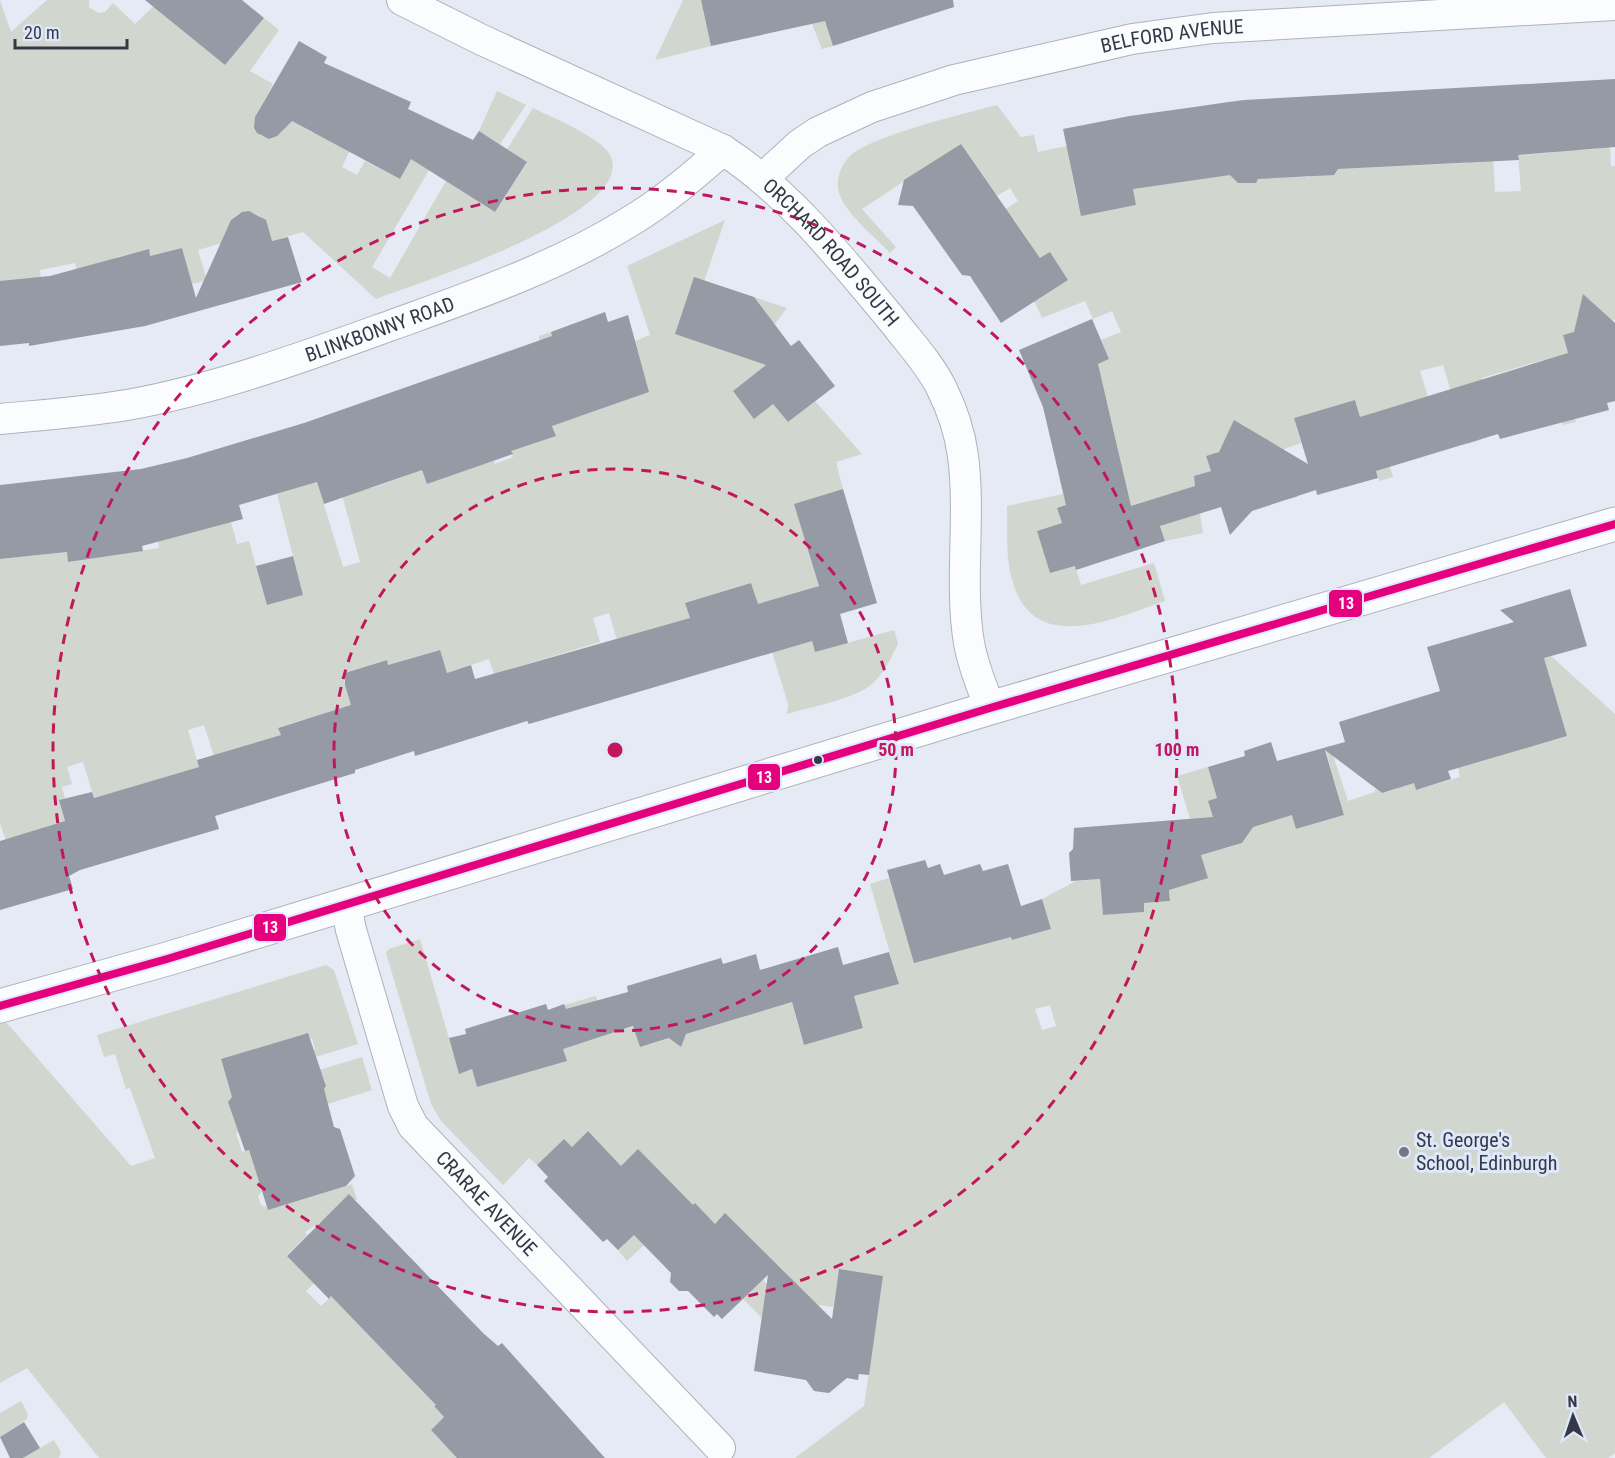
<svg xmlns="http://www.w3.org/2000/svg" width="1615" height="1458" viewBox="0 0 1615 1458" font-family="'Roboto Condensed',sans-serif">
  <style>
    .green { fill: #d1d6ce; fill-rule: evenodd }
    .building { fill: #959aa4 }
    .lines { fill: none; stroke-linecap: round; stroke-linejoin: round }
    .minor-casing { stroke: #adb2bc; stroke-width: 32 }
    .tertiary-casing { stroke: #adb2bc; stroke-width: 35 }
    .minor { stroke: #fbfcfe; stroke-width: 30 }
    .tertiary { stroke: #fbfcfe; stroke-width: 33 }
    .bus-1-casing { stroke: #dfe8fb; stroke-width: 12 }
    .bus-1 { stroke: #e5007d; stroke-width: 8 }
    .ring { fill: none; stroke: #c2185b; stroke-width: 3; stroke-dasharray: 10 8 }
    .bus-dot { fill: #333946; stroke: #dfe8fb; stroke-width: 2 }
    .poi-dot { fill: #717783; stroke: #dfe8fb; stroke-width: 2 }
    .labels { text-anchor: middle; stroke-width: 6; stroke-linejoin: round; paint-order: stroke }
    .street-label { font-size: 20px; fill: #333946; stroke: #dfe8fb }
    .poi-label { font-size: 20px; fill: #333946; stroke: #dfe8fb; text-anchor: start }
    .centre { fill: #c2185b; stroke: #dfe8fb; stroke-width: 3 }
    .ring-label { font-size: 18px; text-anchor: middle; font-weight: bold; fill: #c2185b; stroke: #dfe8fb; stroke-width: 6; stroke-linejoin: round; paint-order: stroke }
    .line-badge { stroke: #dfe8fb; stroke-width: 2 }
    .badge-label { font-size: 16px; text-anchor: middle; font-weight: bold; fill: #fff }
  </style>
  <rect width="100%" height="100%" fill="#e5eaf5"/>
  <g class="green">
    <path d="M 0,0 L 11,32 L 47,0 L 89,0 L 89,7 L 98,13 L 105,12 L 113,3 L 135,24 L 160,0 L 181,29 L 225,65 L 264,18 L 279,30 L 250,71 L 273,84 L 255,117 L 255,128 L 261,136 L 272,138 L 281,132 L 289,119 L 313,133 L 344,77 L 366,117 L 342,167 L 357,175 L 365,161 L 400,179 L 430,119 L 452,131 L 372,267 L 390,278 L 446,181 L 495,212 L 527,163 L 507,149 L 533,108 C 551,117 602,138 610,155 C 640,213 415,284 376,299 L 303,232 L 272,241 L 261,217 C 250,209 241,210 231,220 L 233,240 L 198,250 L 207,280 L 192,284 L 182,248 L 150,256 L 148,250 L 117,257 L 124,297 L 77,270 L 75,263 L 40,270 L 46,321 L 0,281 Z"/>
    <polygon points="683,0 701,0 711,46 655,60"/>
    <polygon points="786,0 818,0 833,46 822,49 812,24 792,28"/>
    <polygon points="497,91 526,105 500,144 479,131"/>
    <path d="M 1231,101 L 1235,179 L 1239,183 L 1256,182 L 1259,178 L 1295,163 L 1296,177 L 1310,177 L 1309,151 L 1334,175 L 1338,169 L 1466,163 L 1491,119 L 1495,192 L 1521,191 L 1518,155 L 1551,153 L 1548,111 L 1580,150 L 1597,149 L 1610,143 L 1611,166 L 1615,166 L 1615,320 L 1605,323 L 1580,310 L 1577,318 L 1581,330 L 1563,335 L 1575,380 L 1565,383 L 1576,422 L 1563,425 L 1543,360 L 1482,378 L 1488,398 L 1471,403 L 1481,440 L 1467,444 L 1443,365 L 1420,371 L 1428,397 L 1373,413 L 1393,477 L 1379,481 L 1355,400 L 1294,418 L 1301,443 L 1284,449 L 1298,497 L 1285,500 L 1266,439 L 1254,442 L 1249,429 L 1242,424 L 1231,427 L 1231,449 L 1206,456 L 1211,471 L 1194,476 L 1203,533 L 1165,541 L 1156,511 L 1128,508 L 1057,508 L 1062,523 L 1037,531 L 1050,573 L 1075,566 L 1081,585 L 1154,563 L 1165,601 C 1115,618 1032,658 1012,579 C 1005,556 1008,529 1007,506 L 1063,494 L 1059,477 L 1121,463 L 1107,402 L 1068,376 L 1109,359 L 1101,340 L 1121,332 L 1112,311 L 1093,319 L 1085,301 L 1042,318 L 1034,301 L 1040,258 L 1014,219 L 957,256 L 950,245 L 1018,201 L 1010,188 L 995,197 L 961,144 L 862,209 L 896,247 L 890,253 C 876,238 849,216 841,198 C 834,184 839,167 850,156 C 873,135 964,114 997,105 L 1021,137 L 1034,135 L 1038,152 L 1067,146 L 1077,200 L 1087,215 L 1136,205 L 1119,118 L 1132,116 L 1138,143 L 1159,185 L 1213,177 L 1203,106 Z"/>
    <path d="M 725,220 L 704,281 L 787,308 L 755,350 L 766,365 L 733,391 L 754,418 L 773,404 L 788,422 L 815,401 L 862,454 L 836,462 L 843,489 L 795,504 L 819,586 L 797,593 L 815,652 L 894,630 L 898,644 C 891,658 884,673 872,684 C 855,699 810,707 787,714 L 788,704 L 751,583 L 685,604 L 690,618 L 617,640 L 609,613 L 593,618 L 600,642 L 494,674 L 489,659 L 447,673 L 439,650 L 388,665 L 386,660 L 342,674 L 356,720 L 310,734 L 305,719 L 279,727 L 281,735 L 238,748 L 217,765 L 204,725 L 188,730 L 199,767 L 94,798 L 83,762 L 67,767 L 72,784 L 62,787 L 65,798 L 59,800 L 65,821 L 45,827 L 47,835 L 8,847 L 0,823 L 0,559 L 67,552 L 69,562 L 159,548 L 158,541 L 231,522 L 237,544 L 249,541 L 267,605 L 303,595 L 277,494 L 317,482 L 343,567 L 360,562 L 337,476 L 372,488 L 406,476 L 390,430 L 406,424 L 427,484 L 471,468 L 463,375 L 495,464 L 513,457 L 500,418 L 556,435 L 544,403 L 539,336 L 551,332 L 581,416 L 649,392 L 635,341 L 650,335 L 627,266 Z"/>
    <path d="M 1551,656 L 1615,714 L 1615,1453 L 1608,1458 L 1546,1458 L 1504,1402 L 1429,1458 L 795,1458 L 864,1406 L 883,1276 L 839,1270 L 833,1307 L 784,1300 L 764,1320 L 743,1299 L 763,1280 L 772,1290 L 784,1279 L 785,1272 L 776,1263 L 769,1263 L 726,1214 L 715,1224 L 695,1203 L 672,1226 L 668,1222 L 627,1261 L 618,1250 L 644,1225 L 638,1150 L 621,1166 L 588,1131 L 572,1147 L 564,1139 L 537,1165 L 529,1158 L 503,1185 L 441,1121 L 431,1104 L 386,953 L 389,949 L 420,939 L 459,1073 L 472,1069 L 477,1087 L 566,1061 L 561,1043 L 564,1005 L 596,996 L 608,1034 L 634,1027 L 640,1047 L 670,1038 L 675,1042 L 684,1039 L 686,1034 L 743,1017 L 782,968 L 804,1045 L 863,1028 L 854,996 L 899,984 L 870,884 L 889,878 L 907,939 L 939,939 L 944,955 L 1009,931 L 1012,940 L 1050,929 L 1042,899 L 1076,881 L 1100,879 L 1103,915 L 1144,912 L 1144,903 L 1170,901 L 1167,862 L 1208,878 L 1177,776 L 1208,767 L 1217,798 L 1223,849 L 1242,843 L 1246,837 L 1242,824 C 1262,831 1275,814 1288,802 L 1297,829 L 1344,815 L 1325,747 L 1330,746 L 1348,801 L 1375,792 L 1374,789 L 1382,793 L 1396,789 L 1409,767 L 1416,790 L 1460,777 L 1458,768 L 1500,756 L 1493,735 L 1534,746 L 1567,736 L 1544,658 ZM 1050,1005 L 1056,1026 L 1042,1030 L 1035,1009 Z"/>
    <polygon points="326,965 334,970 358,1044 312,1058 311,1054 315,1049 312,1039 304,1034 221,1060 232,1097 322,1091 326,1086 323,1075 316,1071 362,1057 372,1090 236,1133 242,1152 249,1150 262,1191 258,1196 261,1205 267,1207 268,1210 352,1184 357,1199 305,1232 307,1235 287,1255 304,1273 320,1277 306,1291 321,1306 335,1293 355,1312 411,1258 420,1267 379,1306 420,1380 477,1327 483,1333 460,1356 473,1370 434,1406 444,1417 431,1430 447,1447 513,1458 99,1458 27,1368 0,1383 0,1015 131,1166 155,1158 130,1088 126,1089 115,1054 104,1057 97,1035"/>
    <polygon points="21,1401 28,1414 27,1419 0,1437 0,1413"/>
    <polygon points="54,1440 61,1452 59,1458 23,1458"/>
  </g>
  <g class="building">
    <polygon points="145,0 242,0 264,18 225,65"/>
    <polygon points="701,0 953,0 954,7 833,46 825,21 711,46"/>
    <polygon points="299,41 327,57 324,63 411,102 408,109 473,140 479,131 527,162 495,212 411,159 400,179 292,121 277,136 269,139 257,133 254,128 255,117"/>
    <polygon points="1615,79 1615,147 1518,155 1519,160 1338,169 1334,175 1258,179 1256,183 1238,183 1230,175 1133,189 1136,205 1081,216 1063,129 1130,116 1244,100"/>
    <polygon points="961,144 1040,258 1050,252 1068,280 1001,323 970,276 962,275 913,206 898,205 904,180"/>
    <polygon points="249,211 266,220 272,241 288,237 302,282 145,326 29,346 29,343 0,346 0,281 50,276 149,249 150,256 182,248 196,298 231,220 242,212"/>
    <polygon points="694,277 754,297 791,346 799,340 835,386 788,422 773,404 754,419 733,391 766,365 675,334"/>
    <polygon points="1583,294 1615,323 1615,401 1607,403 1609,410 1500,439 1498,434 1376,471 1378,478 1317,495 1316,490 1252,511 1230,535 1221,507 1160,526 1165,541 1076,570 1075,566 1050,573 1037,531 1062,523 1057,508 1066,505 1043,407 1019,350 1092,319 1109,359 1098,364 1131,506 1195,486 1194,476 1211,471 1206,456 1219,452 1234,420 1308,464 1294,418 1355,400 1360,417 1568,353 1563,335 1574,332"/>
    <polygon points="605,312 608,322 628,315 649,392 552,426 556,436 511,451 513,454 427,484 422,470 324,504 317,482 239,505 243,519 142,546 143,551 68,562 67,552 0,559 0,485 141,469 187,458 304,423 552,336 551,332"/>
    <polygon points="843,489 877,603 840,614 848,643 815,652 812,641 529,724 527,721 415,756 414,751 355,770 355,773 215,816 219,829 80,870 69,876 73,889 0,910 0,841 65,821 59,800 92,792 94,798 199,767 197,760 281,735 278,728 351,705 345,685 345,673 387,660 388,665 440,650 447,673 471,665 475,679 690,618 685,603 751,583 758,604 819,586 794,504"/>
    <polygon points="293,556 303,595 267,605 256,566"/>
    <polygon points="1570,589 1587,646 1544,658 1567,736 1448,771 1451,779 1416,790 1414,783 1382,793 1325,750 1344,815 1296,829 1292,815 1253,827 1242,843 1201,855 1208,878 1169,890 1170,901 1144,903 1144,912 1103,915 1100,879 1071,881 1069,853 1073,849 1074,828 1213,817 1208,801 1217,798 1208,767 1245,756 1244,751 1271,742 1277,761 1345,742 1339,722 1440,691 1427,647 1514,622 1500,610"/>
    <polygon points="925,860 928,868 940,864 944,875 980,864 983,871 1008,864 1021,906 1042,899 1051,929 1012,940 1011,937 914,963 887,870"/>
    <polygon points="838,947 843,965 889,952 899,984 854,996 863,1028 804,1045 792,1002 686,1034 681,1047 669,1038 640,1047 633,1026 563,1049 567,1061 477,1087 472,1069 459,1074 449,1038 466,1034 465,1029 546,1004 548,1010 564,1004 566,1009 628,992 627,986 721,958 723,964 756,954 760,970"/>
    <polygon points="308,1033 326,1086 324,1089 334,1127 340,1129 355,1176 346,1186 268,1210 249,1150 245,1151 228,1102 232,1097 221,1059"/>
    <polygon points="588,1131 621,1166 638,1149 693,1205 695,1203 715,1224 725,1213 832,1319 839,1269 883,1276 869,1375 859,1374 858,1380 847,1378 829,1393 814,1391 806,1380 754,1371 768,1275 722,1319 717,1314 714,1317 688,1291 679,1291 670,1282 671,1273 634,1235 618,1250 607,1239 603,1242 544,1181 548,1177 537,1165 564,1139 572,1147"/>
    <polygon points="349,1194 483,1333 498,1346 502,1343 605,1458 457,1458 431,1430 444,1417 434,1406 436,1405 331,1296 329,1299 287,1256"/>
    <polygon points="24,1422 40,1448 23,1458 10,1458 0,1437"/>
  </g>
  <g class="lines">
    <defs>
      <g id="minor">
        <path id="s1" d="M 402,0 L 482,40 L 723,150 C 790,193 843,261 893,321 C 909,342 929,363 941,387 C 952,409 960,433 963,456 C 971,518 959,582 969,643 C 973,666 982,687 990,708"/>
        <path id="s2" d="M 762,179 L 800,144 L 818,132 L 872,107 L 954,80 L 1132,39 L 1213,28 L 1615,5"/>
        <path id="s3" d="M 0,419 C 42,415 85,412 127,405 C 217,389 306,356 392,325 C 472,296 557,267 629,222 C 663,202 693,176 723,150"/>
        <path id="s4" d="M 346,905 L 351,930 L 403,1106 L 413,1126 L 720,1448"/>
      </g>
      <polyline id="tertiary" points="0,1006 167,959 990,708 1615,524"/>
    </defs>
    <use href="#minor" class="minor-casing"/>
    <use href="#tertiary" class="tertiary-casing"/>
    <use href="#minor" class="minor"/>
    <use href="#tertiary" class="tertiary"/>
    <defs>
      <polyline id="bus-1" points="0,1006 167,959 990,708 1615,524"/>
    </defs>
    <use href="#bus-1" class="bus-1-casing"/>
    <use href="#bus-1" class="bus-1"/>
  </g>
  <g class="ring">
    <circle cx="615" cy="750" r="281"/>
    <circle cx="615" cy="750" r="562"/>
  </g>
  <circle class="bus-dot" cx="818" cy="760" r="5"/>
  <circle class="poi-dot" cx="1404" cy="1152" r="6"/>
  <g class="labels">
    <g class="street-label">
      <text dy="7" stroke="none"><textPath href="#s2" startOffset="442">BELFORD AVENUE</textPath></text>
      <text dy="7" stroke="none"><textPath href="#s1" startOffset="504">ORCHARD ROAD SOUTH</textPath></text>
      <text dy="7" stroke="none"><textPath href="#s3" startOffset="392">BLINKBONNY ROAD</textPath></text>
      <text dy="7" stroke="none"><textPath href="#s4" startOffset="338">CRARAE AVENUE</textPath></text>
    </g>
    <g class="poi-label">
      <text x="1416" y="1147">St. George's<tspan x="1416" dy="23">School, Edinburgh</tspan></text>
    </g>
  </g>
  <circle cx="615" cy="750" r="9" class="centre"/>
  <g class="ring-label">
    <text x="896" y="756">50 m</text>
    <text x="1177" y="756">100 m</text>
  </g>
  <g class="line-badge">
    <rect x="1328" y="589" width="35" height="29" rx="6" fill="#e5007d"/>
    <rect x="747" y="763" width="34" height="28" rx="6" fill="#e5007d"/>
    <rect x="253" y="913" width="34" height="29" rx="6" fill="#e5007d"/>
  </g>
  <g class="badge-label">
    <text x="1346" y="609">13</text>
    <text x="764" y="783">13</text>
    <text x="270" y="933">13</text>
  </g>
  <g transform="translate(1573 1416) rotate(358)" stroke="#dfe8fb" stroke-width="4.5" paint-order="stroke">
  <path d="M0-4.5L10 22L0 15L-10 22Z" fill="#333946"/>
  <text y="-9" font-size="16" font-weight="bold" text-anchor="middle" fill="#333946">N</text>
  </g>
  <path d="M15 39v9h112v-9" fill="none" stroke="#333946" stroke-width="3"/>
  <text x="24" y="39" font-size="18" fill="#333946" stroke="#dfe8fb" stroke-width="4.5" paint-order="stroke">20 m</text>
</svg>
